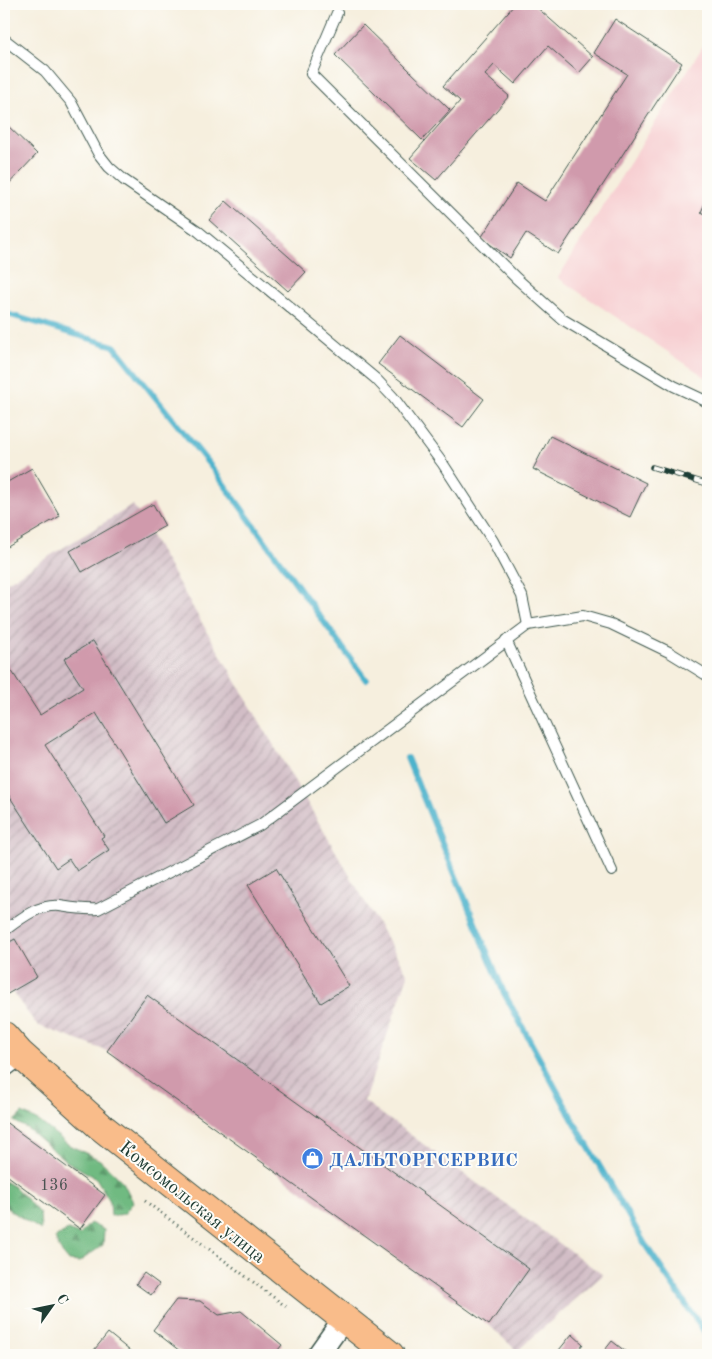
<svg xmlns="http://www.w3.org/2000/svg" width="712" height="1359" viewBox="0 0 712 1359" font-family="'Old Standard TT',serif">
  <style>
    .built { fill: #f7cfd2 }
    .industrial { fill: url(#industrial-furrows) }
    .forest { fill: url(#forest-firs); stroke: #477c5a }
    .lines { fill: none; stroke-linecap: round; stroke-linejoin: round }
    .stream { stroke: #4db3cc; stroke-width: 6 }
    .building { fill: #d09aac }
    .service-casing { stroke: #3f584e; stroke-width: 12 }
    .minor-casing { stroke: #3f584e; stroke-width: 24 }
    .primary-casing { stroke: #3f584e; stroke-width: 30 }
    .path { stroke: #3f584e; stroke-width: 3; stroke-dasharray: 1 4; stroke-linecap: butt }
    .service { stroke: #fff; stroke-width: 10 }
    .minor { stroke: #fff; stroke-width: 21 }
    .primary { stroke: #f9bc8a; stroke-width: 28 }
    .rail-casing { stroke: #1f3d34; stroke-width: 5.5 }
    .rail { stroke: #fdfcf7; stroke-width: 4; stroke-dasharray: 11; stroke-linecap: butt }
    .labels { text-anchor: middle; stroke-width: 4; stroke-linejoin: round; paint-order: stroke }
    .number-label { font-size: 16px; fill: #4b5452 }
    .shop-label { font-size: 19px; font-weight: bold; fill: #366cbe; stroke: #fdfcf7; text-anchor: start }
    .street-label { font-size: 19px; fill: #1f3d34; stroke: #fdfcf7 }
  </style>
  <defs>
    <pattern id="industrial-furrows" width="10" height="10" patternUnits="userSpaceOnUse" patternTransform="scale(1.25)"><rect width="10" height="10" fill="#d2bdc6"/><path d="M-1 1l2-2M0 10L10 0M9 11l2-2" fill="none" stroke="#aa9ba2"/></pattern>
    <pattern id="forest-firs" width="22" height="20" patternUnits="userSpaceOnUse" patternTransform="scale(1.25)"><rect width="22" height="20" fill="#6fba81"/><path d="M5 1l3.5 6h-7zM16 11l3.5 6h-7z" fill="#5b986a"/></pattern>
  </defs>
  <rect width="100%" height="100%" fill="#fdfcf7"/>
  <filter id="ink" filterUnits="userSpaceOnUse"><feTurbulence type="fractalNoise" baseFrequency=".02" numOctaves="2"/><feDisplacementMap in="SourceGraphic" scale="10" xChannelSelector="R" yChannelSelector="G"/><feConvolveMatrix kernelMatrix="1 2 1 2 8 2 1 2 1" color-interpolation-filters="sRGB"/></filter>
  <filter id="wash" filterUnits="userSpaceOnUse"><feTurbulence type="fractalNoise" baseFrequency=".0096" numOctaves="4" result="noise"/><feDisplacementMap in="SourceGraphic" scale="20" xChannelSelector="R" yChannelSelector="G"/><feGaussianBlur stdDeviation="1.12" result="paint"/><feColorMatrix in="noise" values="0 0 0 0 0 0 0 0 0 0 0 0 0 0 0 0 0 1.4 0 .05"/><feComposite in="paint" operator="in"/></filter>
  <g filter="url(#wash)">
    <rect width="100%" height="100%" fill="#f6efde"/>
    <polygon class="built" points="708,38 708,379 558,278"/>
    <polygon class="industrial" points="133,505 408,975 364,1101 603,1275 517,1351 489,1325 107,1051 37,1025 4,981 4,584"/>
    <g class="forest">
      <polygon points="22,1113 40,1122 69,1145 100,1160 123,1182 133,1202 124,1214 111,1216 110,1201 96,1178 66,1161 28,1129 14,1121"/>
      <polygon points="4,1181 16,1188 40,1214 41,1230 8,1209 4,1200"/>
      <polygon points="90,1223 104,1230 103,1245 79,1262 69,1261 60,1250 55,1238 68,1230 80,1235"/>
    </g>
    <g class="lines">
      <g class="stream">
        <polyline points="4,313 114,346 213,469 366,680"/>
        <polyline points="407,758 504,993 574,1122 646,1246 708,1337"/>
      </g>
    </g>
    <g id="blocks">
      <g class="building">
        <polygon points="515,4 533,4 593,57 579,73 548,46 515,84 494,65 485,75 509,96 436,180 410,158 460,101 443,86"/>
        <polygon points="615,19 682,63 558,254 526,233 510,258 481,238 517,183 545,201 627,74 594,53"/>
        <polygon points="363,25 450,110 422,140 335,55"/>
        <polygon points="4,122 37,154 4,189"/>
        <polygon points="708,197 708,215 701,212"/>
        <polygon points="226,201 306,272 288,291 209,220"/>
        <polygon points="400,335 484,399 463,427 378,364"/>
        <polygon points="550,436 646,483 630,517 533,469"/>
        <polygon points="32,468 60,516 4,549 4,484"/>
        <polygon points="153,504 165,526 82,572 70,551"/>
        <polygon points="93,641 194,805 164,823 96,713 45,745 104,836 101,838 109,850 77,871 69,859 56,868 4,788 4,659 40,715 83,688 64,659"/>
        <polygon points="276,868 349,986 321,1003 248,885"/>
        <polygon points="15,939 37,977 4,996 4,945"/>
        <polygon points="147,995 529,1269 489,1325 107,1051"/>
        <polygon points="4,1121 105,1195 80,1229 4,1173"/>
        <polygon points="144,1273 159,1284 151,1295 136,1284"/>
        <polygon points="176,1300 200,1301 219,1315 241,1311 282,1345 274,1355 185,1355 153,1330"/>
        <polygon points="108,1333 135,1355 90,1355"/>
        <polygon points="572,1334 583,1344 574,1355 555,1355"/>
        <polygon points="612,1341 630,1355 601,1355"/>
      </g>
    </g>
  </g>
  <g filter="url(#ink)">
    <use href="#blocks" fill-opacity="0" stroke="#3f584e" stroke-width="1"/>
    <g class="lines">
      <defs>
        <g id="service">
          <polyline points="337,13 311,74 516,278 562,319 674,386 708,402"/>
          <polyline points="4,39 45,71 71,102 98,153 109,167 124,180 198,231 376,379 393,397 443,464 493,541 522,596 528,625"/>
          <polyline points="506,640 612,871"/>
          <path d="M 4,931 C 20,919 38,904 60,906 C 73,908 84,910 98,909 L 260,825 L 528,625 L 583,616 L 611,624 L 669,652 L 708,676"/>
        </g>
        <g id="minor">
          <polyline points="4,1066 20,1054"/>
          <polyline points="318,1355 343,1320"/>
        </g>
        <polyline id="primary" points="4,1036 20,1054 100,1126 390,1355"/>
      </defs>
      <use href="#service" class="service-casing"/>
      <use href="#minor" class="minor-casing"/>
      <use href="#primary" class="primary-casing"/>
      <polyline class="path" points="145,1201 288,1308"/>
      <use href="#service" class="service"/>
      <use href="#minor" class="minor"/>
      <use href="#primary" class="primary"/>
      <defs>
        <polyline id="rail" points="652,467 708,484"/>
      </defs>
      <use href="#rail" class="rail-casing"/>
      <use href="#rail" class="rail"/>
    </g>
  </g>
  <defs>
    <symbol id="shop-disc" viewBox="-11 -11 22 22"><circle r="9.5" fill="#3f7fe0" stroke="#fdfcf7"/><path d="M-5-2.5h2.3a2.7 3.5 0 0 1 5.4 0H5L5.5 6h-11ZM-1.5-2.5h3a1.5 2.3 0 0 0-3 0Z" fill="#fff"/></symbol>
  </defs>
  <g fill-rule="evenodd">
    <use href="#shop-disc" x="300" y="1146" width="25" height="25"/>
  </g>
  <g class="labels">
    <g class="number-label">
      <text x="54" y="1190">136</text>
    </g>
    <g class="shop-label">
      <text x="329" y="1166">ДАЛЬТОРГСЕРВИС</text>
    </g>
    <g class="street-label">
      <text transform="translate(193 1201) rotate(39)" y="7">Комсомольская улица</text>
    </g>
  </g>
  <rect width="712" height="1359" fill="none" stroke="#fdfcf7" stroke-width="20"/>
  <g transform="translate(52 1306) rotate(57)" stroke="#fdfcf7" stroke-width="4" paint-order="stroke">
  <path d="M0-4L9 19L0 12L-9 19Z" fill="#1f3d34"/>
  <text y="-8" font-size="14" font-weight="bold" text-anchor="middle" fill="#1f3d34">С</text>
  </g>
</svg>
